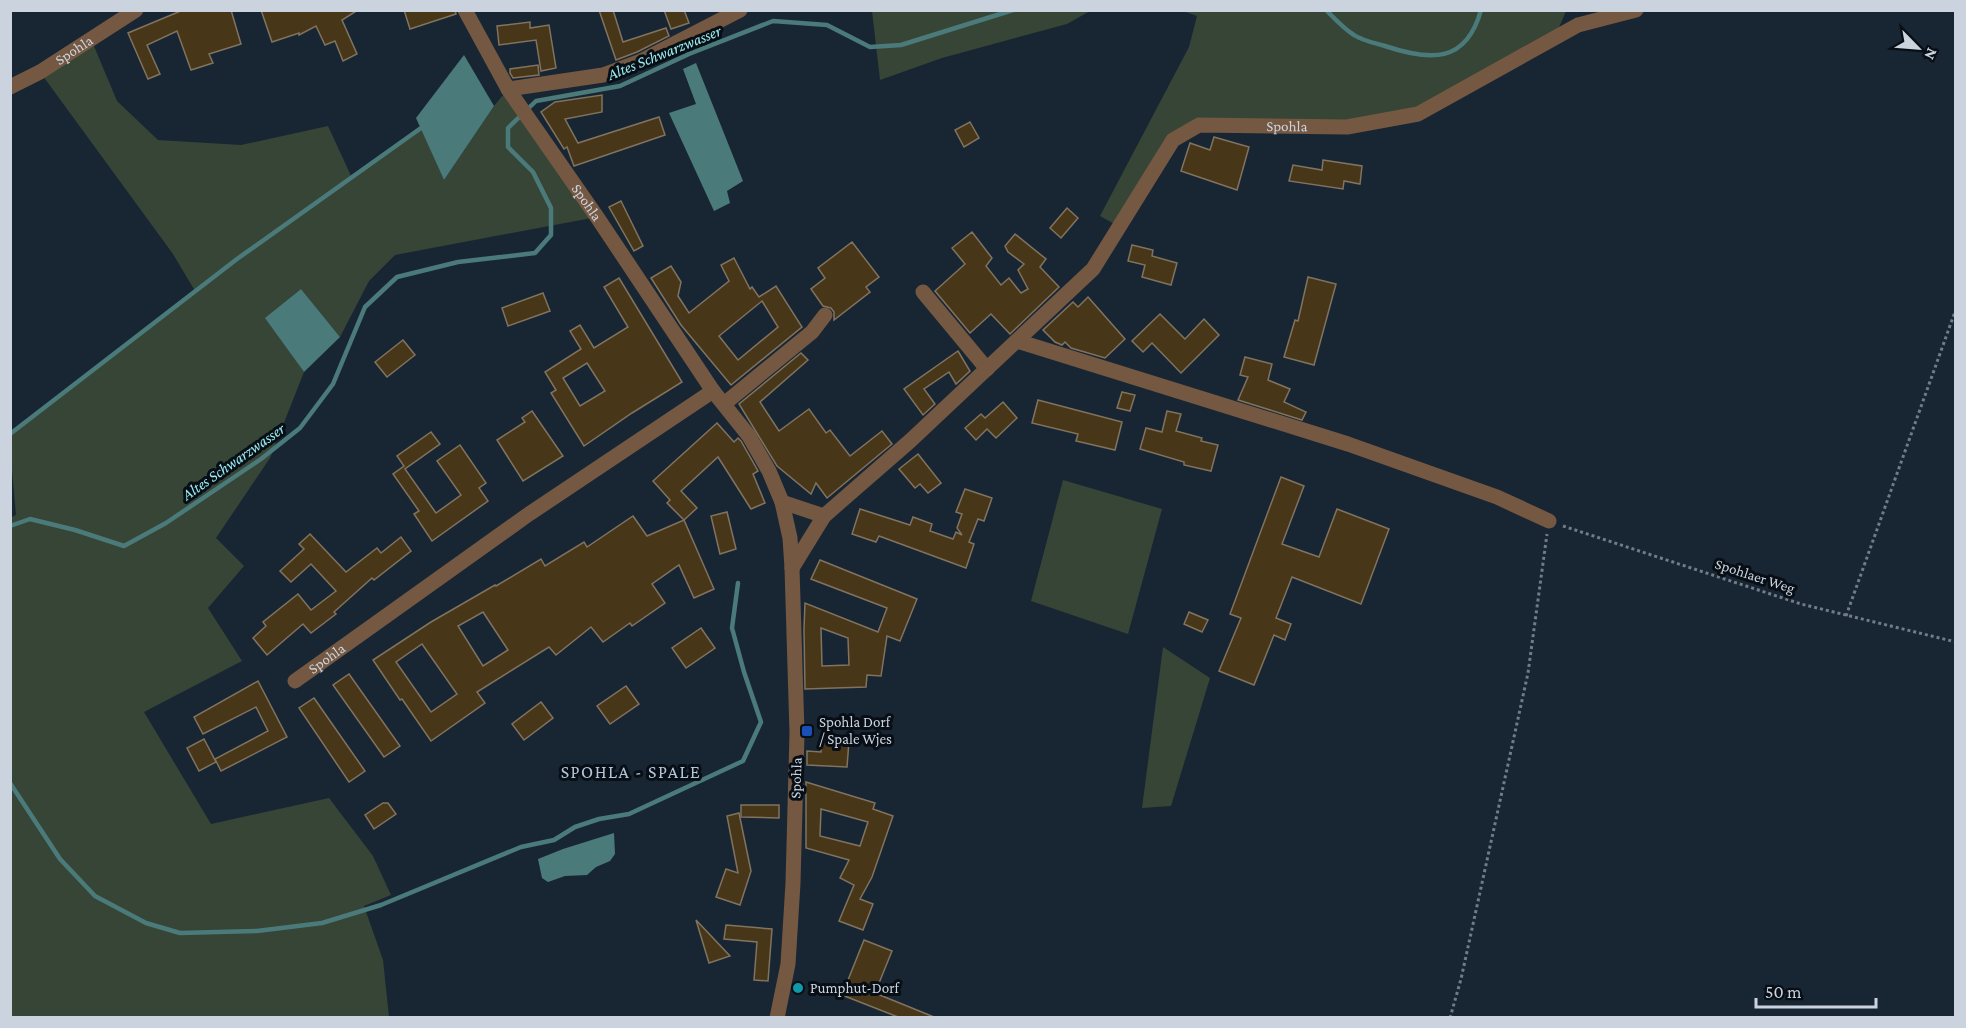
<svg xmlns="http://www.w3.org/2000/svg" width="1966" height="1028" viewBox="0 0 1966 1028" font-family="'Crimson Pro',serif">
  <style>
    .green { fill: #364536 }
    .water { fill: #4b7a7b }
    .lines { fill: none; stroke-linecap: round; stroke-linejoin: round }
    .stream { stroke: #4b7a7b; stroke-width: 4.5 }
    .building { fill: #483618; stroke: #80735f; stroke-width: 1.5; fill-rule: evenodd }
    .path { stroke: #717c88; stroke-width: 3; stroke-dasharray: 3 3; stroke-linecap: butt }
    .minor { stroke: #755842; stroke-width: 15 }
    .transit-dot { fill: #1a4fb4; stroke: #080e15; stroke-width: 2 }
    .culture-dot { fill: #0f9aa8; stroke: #080e15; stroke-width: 2 }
    .labels { text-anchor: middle; stroke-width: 6; stroke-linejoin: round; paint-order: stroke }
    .street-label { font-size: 15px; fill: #cbd4de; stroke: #080e15 }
    .poi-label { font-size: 15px; fill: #cbd4de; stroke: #080e15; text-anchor: start }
    .water-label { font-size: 16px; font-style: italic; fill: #9beef1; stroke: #080e15 }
    .quarter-label { font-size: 18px; letter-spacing: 1.5px; fill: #b2c4d7; stroke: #080e15 }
  </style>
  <rect width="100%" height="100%" fill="#182634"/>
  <g class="green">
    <polygon points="872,11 872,10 1090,11 1067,24 942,58 880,80"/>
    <polygon points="1183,11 1566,11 1555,37 1418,114 1347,127 1199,125 1173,140 1120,227 1100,216 1189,47 1197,16"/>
    <polygon points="91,39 117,101 158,140 241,145 328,126 352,178 421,128 444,180 494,106 508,89 597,217 395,255 369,281 340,337 301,289 266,318 304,372 270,458 216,538 244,566 208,608 242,661 144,712 211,824 329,798 373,856 391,895 364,906 383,960 389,1017 11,1018 10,518 16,515 11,459 11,434 195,291 173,254 40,72"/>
    <polygon points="1063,480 1162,509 1128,634 1031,601"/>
    <polygon points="1163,647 1210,678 1171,806 1142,808"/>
  </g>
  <g class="water">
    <polygon points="464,55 494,106 444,180 416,118"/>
    <polygon points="696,63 743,181 727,191 730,203 714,211 669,113 696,104 683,69"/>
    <polygon points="301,289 340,337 304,372 265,318"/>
    <polygon points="614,833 615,854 610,861 596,867 587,875 565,876 548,882 542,878 538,859 563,849"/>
  </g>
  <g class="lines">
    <g class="stream">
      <path d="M 1326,10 C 1335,19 1344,29 1354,35 C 1363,41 1375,43 1385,46 C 1430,61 1466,64 1481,10"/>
      <polyline points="10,434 237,259 421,128"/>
      <polyline points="10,526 30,519 75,530 124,546 166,523 261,459 300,428 333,384 365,307 397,277 458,262 535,253 551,235 551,208 533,172 508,147 508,128 536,101 620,86 689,54 773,21 827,25 870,47 901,45 1013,10"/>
      <polyline points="10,783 60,859 95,896 146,923 180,933 257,931 322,923 381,905 521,847 554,840 575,827 599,819 629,814 743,761 761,722 744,672 732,628 738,583"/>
    </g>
  </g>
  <g class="building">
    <polygon points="183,10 231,10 241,44 209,54 213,63 191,70 177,31 147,45 160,74 148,79 128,33"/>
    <polygon points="261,10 358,10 342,20 357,54 343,61 335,41 325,45 316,26 299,35 299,33 272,42"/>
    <polygon points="404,10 455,10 456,14 410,29"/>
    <polygon points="599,10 613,10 623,42 666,28 669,36 637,52 616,60"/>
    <polygon points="664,10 684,10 689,23 671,29"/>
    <polygon points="530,22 530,28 549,25 556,68 541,71 536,40 499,45 497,26"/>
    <polygon points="538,65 539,75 513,78 510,73 510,69"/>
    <polygon points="602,95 602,112 565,119 578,143 659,117 665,135 574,166 567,147 564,149 541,112 555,102"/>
    <polygon points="970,122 979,138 964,147 955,130"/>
    <polygon points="1214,137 1249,147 1237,190 1181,171 1190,143 1210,150"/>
    <polygon points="1323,160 1362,166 1360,184 1344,181 1343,189 1289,181 1293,165 1322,170"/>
    <polygon points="621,201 643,246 634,251 609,207"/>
    <polygon points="1067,208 1078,218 1061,238 1050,228"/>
    <polygon points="972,232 992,258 986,266 1001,285 1009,278 1021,293 1028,289 1018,270 1024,264 1008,252 1005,246 1015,234 1046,259 1040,267 1059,287 1010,334 991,314 970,333 935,291 965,264 952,248"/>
    <polygon points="852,242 879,277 866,287 870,292 834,320 834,312 831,308 823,306 811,289 825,278 818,268"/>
    <polygon points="1132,245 1153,250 1152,256 1177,263 1171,285 1142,277 1145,265 1128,261"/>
    <path d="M 734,258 L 750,289 L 752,287 L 759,297 L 776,286 L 802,327 L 731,385 L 681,325 L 651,278 L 671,266 L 681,282 L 678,296 L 689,313 L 729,281 L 721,265 ZM 762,301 L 778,327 L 738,360 L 719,336 Z"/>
    <polygon points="1308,277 1336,284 1314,365 1284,357 1295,320 1298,321"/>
    <path d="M 619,278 L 682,382 L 632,413 L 584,446 L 551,393 L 556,390 L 545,372 L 581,349 L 570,331 L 580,325 L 594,348 L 628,327 L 604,287 ZM 587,363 L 605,391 L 580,406 L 563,378 Z"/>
    <polygon points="543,293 550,311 508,326 502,308"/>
    <polygon points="1088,297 1125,339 1105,358 1071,348 1065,342 1062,345 1055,342 1043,330 1073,302 1078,307"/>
    <polygon points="1160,314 1185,339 1204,319 1219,335 1181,373 1152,343 1143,352 1132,341"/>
    <polygon points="403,340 415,355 387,377 375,362"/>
    <polygon points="958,351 970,371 956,384 949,372 924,389 935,404 923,415 904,389"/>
    <polygon points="801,353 808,360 760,402 779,431 809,409 826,433 830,430 850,456 882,431 892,444 827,498 816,483 811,494 777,466 739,404"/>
    <polygon points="1245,357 1272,364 1268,380 1290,389 1284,402 1306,412 1302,420 1238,400 1248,377 1240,375"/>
    <polygon points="1122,392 1135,395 1130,411 1117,408"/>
    <polygon points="1038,400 1122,422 1115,450 1076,441 1078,434 1032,423"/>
    <polygon points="1003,402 1017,418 996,438 987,429 976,440 965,428 981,414 985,418"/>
    <polygon points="532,411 563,456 523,481 497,440 525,422 522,418"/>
    <polygon points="1167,411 1181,414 1176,431 1202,438 1201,441 1218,445 1211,471 1184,465 1184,462 1140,449 1146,428 1162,432"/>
    <polygon points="717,423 734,442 738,438 741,441 758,471 753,474 765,503 751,509 718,457 681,491 697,508 684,520 667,503 670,500 653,481"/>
    <polygon points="431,432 440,444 405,469 436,513 461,495 437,461 460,445 486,483 479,488 488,501 432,541 414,514 419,511 393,474 404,466 397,456"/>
    <polygon points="918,454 941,483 928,493 920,484 915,488 899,469"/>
    <polygon points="1281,477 1304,486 1282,544 1319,557 1337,509 1389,529 1361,604 1292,577 1276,618 1291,624 1285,640 1274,635 1254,685 1219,671 1241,618 1230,614"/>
    <polygon points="965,489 992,498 984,521 978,519 969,542 974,544 966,568 879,536 876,542 852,534 860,509 910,525 913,517 932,524 930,531 953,539 956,532 962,535 957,528 962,514 956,512"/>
    <polygon points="727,512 736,549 720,554 711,516"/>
    <path d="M 633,516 L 647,536 L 684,520 L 714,589 L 694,598 L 679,565 L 652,584 L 665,603 L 632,626 L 630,623 L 603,642 L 591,627 L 556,655 L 549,647 L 477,692 L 485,703 L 431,741 L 402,699 L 400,700 L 373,660 L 431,622 L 495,585 L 496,586 L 541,559 L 545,566 L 584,542 L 587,547 ZM 483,612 L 508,650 L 483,666 L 458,626 ZM 422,644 L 457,694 L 431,712 L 396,662 Z"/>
    <polygon points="310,534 346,572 377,548 381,553 401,537 411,551 374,580 372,578 334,612 336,614 311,633 303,624 267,655 253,638 266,626 263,622 298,594 311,610 336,591 311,564 291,582 280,571 304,549 299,544"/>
    <path d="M 820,560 L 917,599 L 900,641 L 887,636 L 881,676 L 867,675 L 866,687 L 805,689 L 804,629 L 805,603 L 878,632 L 887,608 L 811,579 ZM 821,628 L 848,638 L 849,665 L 822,666 Z"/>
    <polygon points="1189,612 1208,620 1202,632 1184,624"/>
    <polygon points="701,628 715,648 686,668 672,648"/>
    <polygon points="349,674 400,746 384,757 333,685"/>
    <polygon points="258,681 287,737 221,771 215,759 268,731 256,707 203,734 194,717"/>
    <polygon points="626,686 639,704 610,724 597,706"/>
    <polygon points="314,698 365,771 349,782 299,708"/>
    <polygon points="541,702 553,718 524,740 512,724"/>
    <polygon points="204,739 216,762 199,771 187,748"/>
    <polygon points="822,740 849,741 847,767 807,765 807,751 821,752"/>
    <path d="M 806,782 L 875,803 L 873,809 L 893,816 L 872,877 L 860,899 L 873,904 L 863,930 L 839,921 L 854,885 L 840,878 L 849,860 L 806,848 ZM 821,809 L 868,822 L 860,846 L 820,836 Z"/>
    <polygon points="383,803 388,803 396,814 374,829 365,815"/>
    <polygon points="741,805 779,805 779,818 741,817"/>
    <polygon points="739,813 751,871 740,905 716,897 726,869 738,873 727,816"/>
    <polygon points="696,920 730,956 709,963"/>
    <polygon points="726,925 772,929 768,981 754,980 757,942 724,939"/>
    <polygon points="864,940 892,951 875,993 934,1017 898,1017 842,995"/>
  </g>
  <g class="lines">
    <g class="path">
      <polyline points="1563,526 1801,604 1956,642"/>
      <polyline points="1846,616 1956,309"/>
      <polyline points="1450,1018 1461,979 1528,673 1547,534"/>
    </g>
    <g class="minor">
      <path id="s1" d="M 465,10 L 508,89 L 597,217 L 713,391 L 749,436 L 769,471 L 782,502 L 790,538 L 792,568 L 797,733 L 793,883 L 788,964 L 777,1018"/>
      <path id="s2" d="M 10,87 L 40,72 L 136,10"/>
      <polyline points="508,89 603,75 641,61 740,10"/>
      <polyline points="923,292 987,369"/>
      <polyline points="1017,341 1348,444 1497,497 1549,521"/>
      <polyline points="724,404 812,332 825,315"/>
      <polyline points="782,502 824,516"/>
      <path id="s3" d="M 792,568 L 824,516 L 910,441 L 1093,269 L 1173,140 L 1199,125 L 1347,127 L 1418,114 L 1578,25 L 1636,10"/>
      <path id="s4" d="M 295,681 L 529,514 L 713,391"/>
    </g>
  </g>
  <rect class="transit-dot" x="801" y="725" width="12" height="12" rx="3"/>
  <circle class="culture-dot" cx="798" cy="988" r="6"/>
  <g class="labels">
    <g class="street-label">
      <text dy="5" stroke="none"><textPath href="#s2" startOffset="74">Spohla</textPath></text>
      <text dy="5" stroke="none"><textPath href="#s3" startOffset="696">Spohla</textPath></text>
      <text dy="5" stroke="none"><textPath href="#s1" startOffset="228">Spohla</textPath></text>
      <text transform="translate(1755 576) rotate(18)" y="5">Spohlaer Weg</text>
      <text dy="5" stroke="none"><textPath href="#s4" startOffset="39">Spohla</textPath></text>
      <text transform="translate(796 778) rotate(-88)" y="5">Spohla</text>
    </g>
    <g class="poi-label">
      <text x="819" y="727">Spohla Dorf<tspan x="819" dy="17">/ Spale Wjes</tspan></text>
      <text x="810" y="993">Pumphut-Dorf</text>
    </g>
    <g class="water-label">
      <text transform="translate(664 52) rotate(-22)" y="6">Altes Schwarzwasser</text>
      <text transform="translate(233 461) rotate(-35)" y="6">Altes Schwarzwasser</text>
    </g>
    <g class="quarter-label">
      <text x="631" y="778">SPOHLA - SPALE</text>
    </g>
  </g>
  <rect width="1966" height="1028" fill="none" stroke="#cbd4de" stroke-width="24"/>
  <g transform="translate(1918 48) rotate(115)" stroke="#080e15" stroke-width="4.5" paint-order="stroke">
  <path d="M0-4.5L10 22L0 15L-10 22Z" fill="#cbd4de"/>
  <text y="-9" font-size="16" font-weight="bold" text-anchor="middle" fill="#cbd4de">N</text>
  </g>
  <path d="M1756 998v9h120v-9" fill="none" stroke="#cbd4de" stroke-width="3"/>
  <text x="1765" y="998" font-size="18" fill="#cbd4de" stroke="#080e15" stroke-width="4.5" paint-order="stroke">50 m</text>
</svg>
